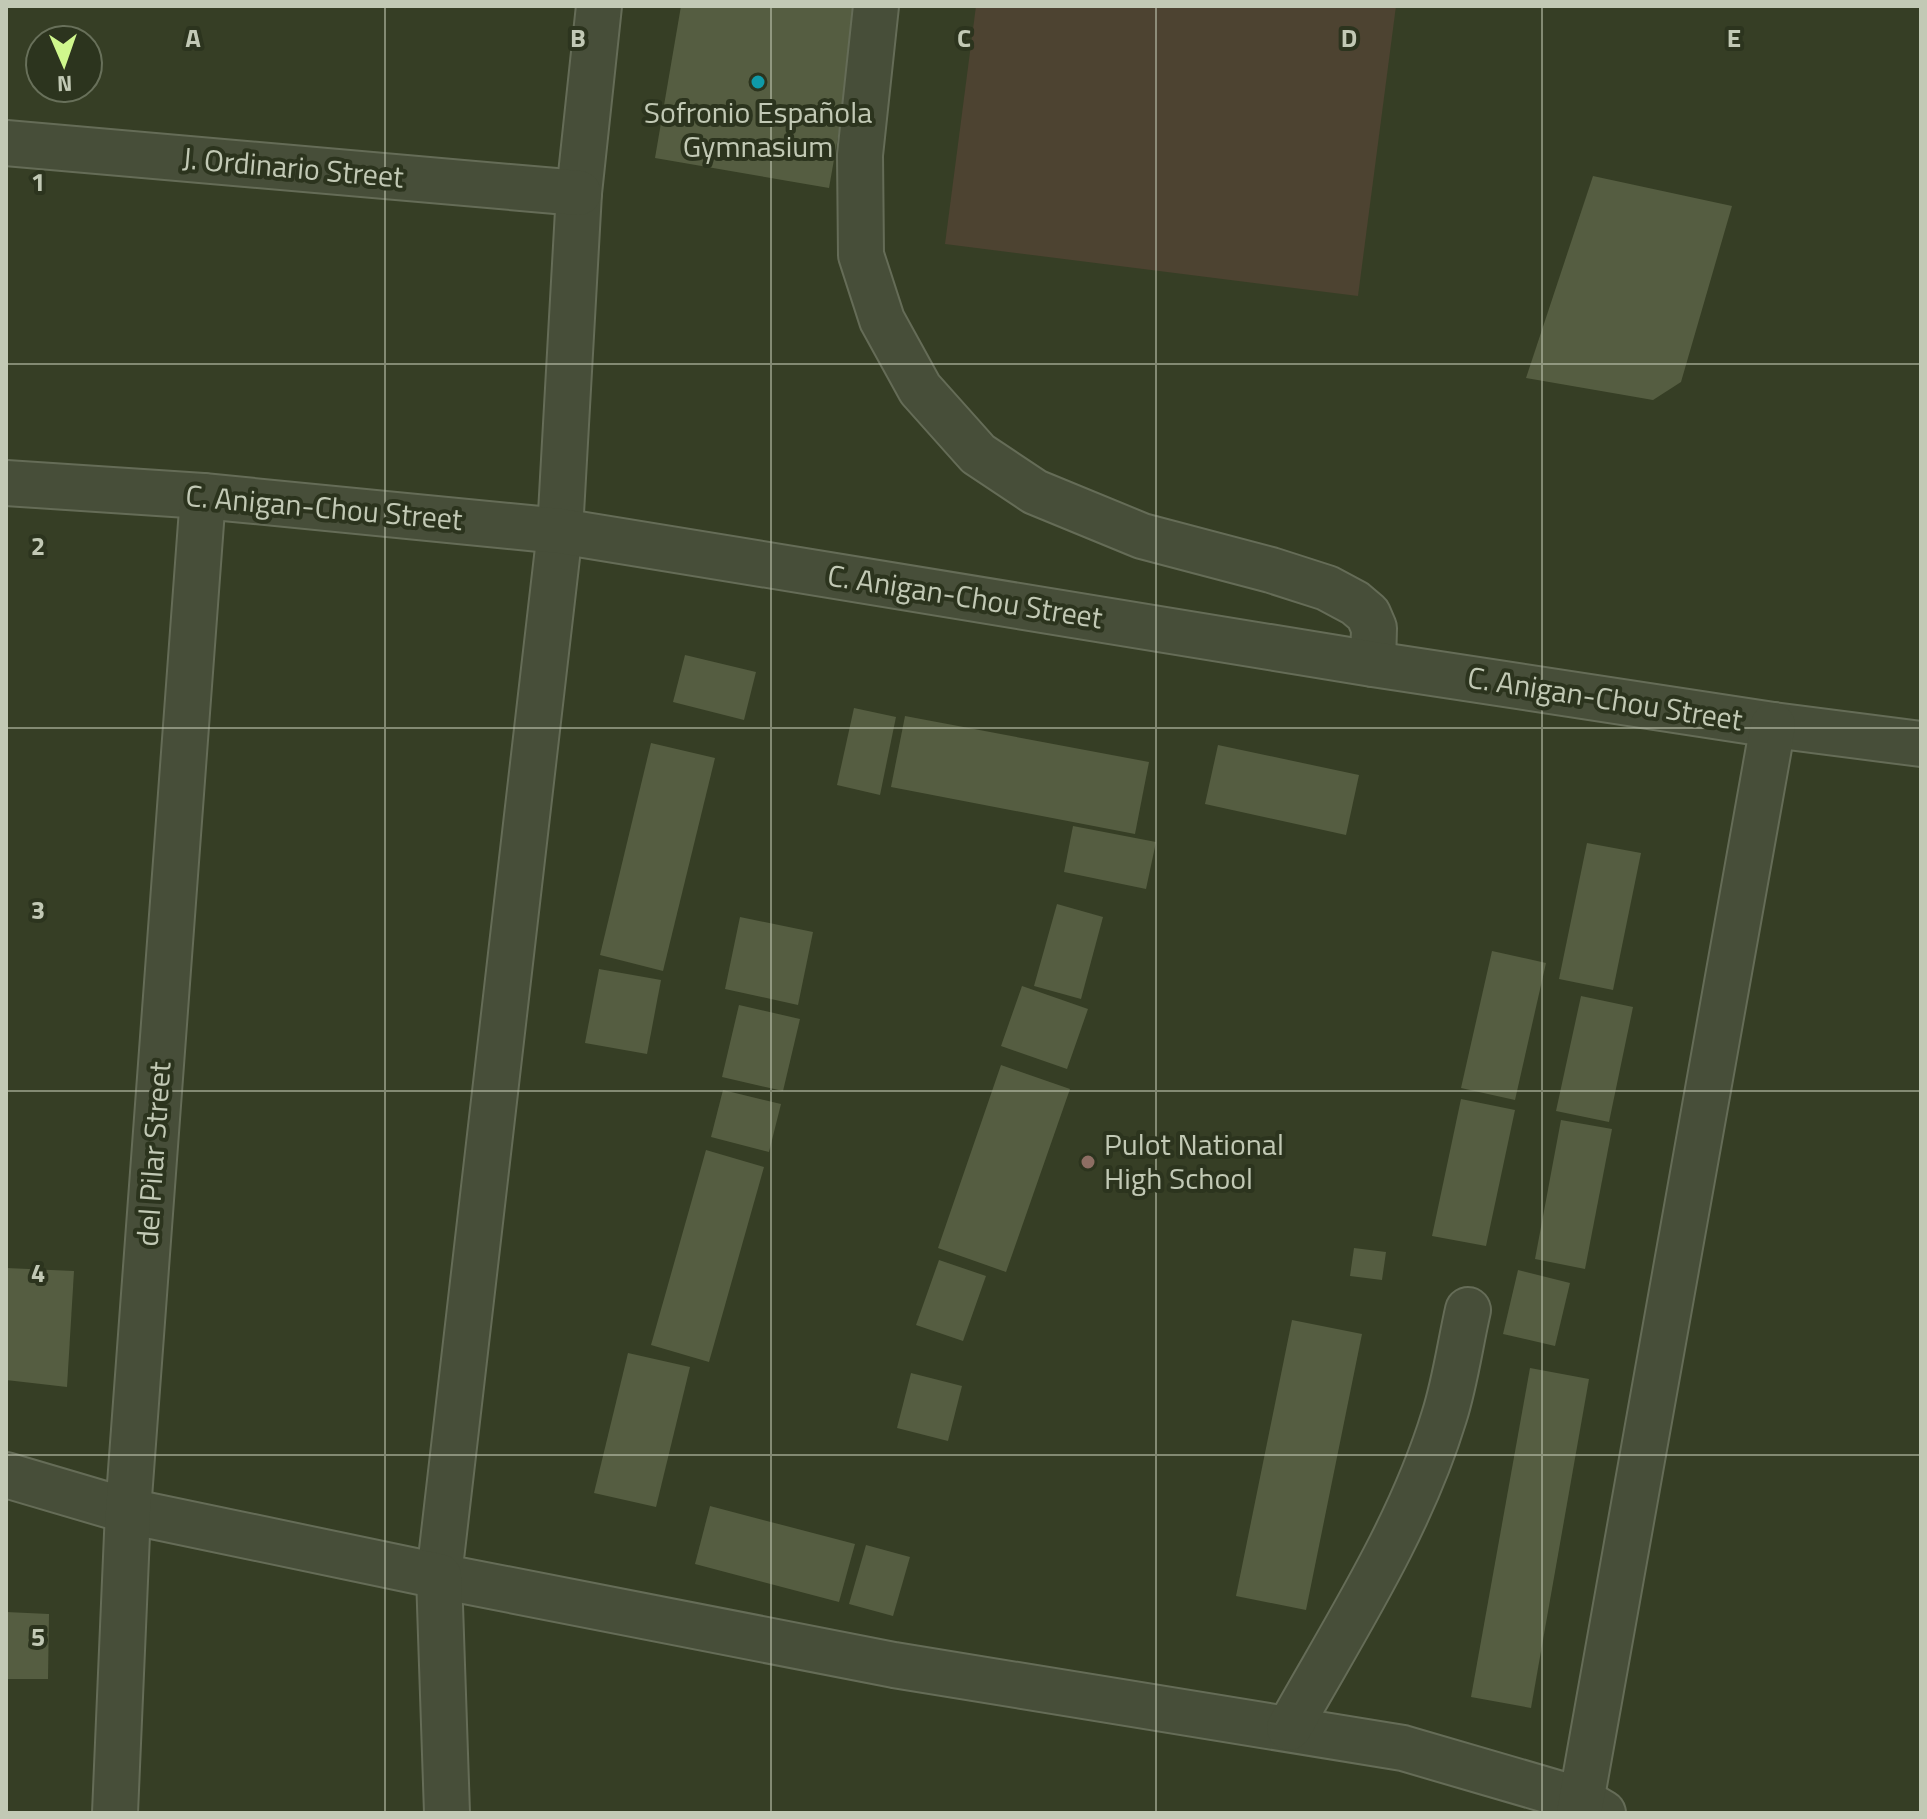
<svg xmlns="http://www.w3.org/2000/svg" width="1927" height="1819" viewBox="0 0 1927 1819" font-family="'Titillium Web',sans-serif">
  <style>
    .green { fill: #4d4331 }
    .building { fill: #555d41 }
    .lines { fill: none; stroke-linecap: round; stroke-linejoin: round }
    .minor-casing { stroke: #656c57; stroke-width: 48 }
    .minor { stroke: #474e39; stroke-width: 44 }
    .grid { fill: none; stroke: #c2c9b5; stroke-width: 2; stroke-opacity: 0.55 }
    .culture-dot { fill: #0f9aa8; stroke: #2c341e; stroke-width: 3 }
    .education-dot { fill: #8d6e63; stroke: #2c341e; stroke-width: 3 }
    .labels { text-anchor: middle; stroke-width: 8; stroke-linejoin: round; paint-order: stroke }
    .poi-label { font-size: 30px; fill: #c2c9b5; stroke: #2c341e }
    .street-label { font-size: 30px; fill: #c2c9b5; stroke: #2c341e }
    .grid-label { font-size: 26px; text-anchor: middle; font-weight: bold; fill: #c2c9b5; stroke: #2c341e; stroke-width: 8; stroke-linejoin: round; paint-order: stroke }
  </style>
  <rect width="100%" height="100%" fill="#363e25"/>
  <polygon class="green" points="976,6 1396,6 1358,296 945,244"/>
  <g class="building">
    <polygon points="681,6 861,6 829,188 655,158"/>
    <polygon points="1593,176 1732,206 1681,382 1653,400 1526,378"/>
    <polygon points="685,655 756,672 744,720 673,702"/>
    <polygon points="854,708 896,717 880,795 837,785"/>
    <polygon points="905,716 1149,762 1135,834 891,787"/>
    <polygon points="651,743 715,758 663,971 600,955"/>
    <polygon points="1218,745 1359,775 1346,835 1205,804"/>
    <polygon points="1073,826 1156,842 1146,889 1064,872"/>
    <polygon points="1587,843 1641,853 1613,990 1559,979"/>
    <polygon points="1057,904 1103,917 1081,999 1034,986"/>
    <polygon points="740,917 813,932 798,1005 725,989"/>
    <polygon points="1492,951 1546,963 1515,1100 1461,1088"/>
    <polygon points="599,969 661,980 647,1054 585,1043"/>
    <polygon points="1022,986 1088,1009 1067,1069 1001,1046"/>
    <polygon points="1581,996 1633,1007 1609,1122 1556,1111"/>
    <polygon points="739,1005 800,1019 783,1091 722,1077"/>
    <polygon points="1001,1065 1070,1089 1006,1272 938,1248"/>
    <polygon points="723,1090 781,1104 769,1152 711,1137"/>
    <polygon points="1461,1099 1515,1110 1486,1246 1432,1236"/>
    <polygon points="1561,1120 1612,1129 1585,1269 1535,1259"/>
    <polygon points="706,1150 764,1167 709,1362 651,1345"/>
    <polygon points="1354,1248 1386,1252 1382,1280 1350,1276"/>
    <polygon points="939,1260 986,1276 963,1341 916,1325"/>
    <polygon points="6,1268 74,1271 67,1387 6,1380"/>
    <polygon points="1518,1270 1570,1283 1555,1346 1503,1334"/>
    <polygon points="1292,1320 1362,1334 1306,1610 1236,1596"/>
    <polygon points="628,1353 690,1367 656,1507 594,1493"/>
    <polygon points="1530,1368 1589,1379 1531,1708 1471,1697"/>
    <polygon points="911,1373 962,1386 948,1441 897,1428"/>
    <polygon points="710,1506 855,1544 839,1602 695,1564"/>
    <polygon points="866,1545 910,1557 893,1616 849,1604"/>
    <polygon points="6,1612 49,1614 48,1679 6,1679"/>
  </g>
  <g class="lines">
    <defs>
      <g id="minor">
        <polyline points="599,6 579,193 560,531 439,1576 894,1665 1403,1748 1581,1800 1603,1813"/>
        <polyline points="876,6 860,155 861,255 882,320 920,389 978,454 1035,492 1142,536 1271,570 1327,588 1355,603 1368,614 1374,628 1373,664"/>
        <polyline points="6,143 579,193"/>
        <polyline points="6,483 203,496 560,531 1373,664 1773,725 1921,744"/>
        <polyline points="6,1475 128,1511 439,1576 447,1813"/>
        <path d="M 1289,1728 C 1345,1628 1410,1528 1444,1417 C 1455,1383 1460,1345 1468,1310"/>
        <polyline points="115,1813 128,1511 203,496"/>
        <polyline points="1579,1813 1773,725"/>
      </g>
    </defs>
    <use href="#minor" class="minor-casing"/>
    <use href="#minor" class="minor"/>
  </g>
  <path class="grid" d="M 385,6 L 385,1813M 771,6 L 771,1813M 1156,6 L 1156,1813M 1542,6 L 1542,1813M 6,364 L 1921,364M 6,728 L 1921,728M 6,1091 L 1921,1091M 6,1455 L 1921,1455"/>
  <circle class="culture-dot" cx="758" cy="82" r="8"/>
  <circle class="education-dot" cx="1088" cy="1162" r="8"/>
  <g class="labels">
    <g class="poi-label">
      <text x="758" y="123">Sofronio Española<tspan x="758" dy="34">Gymnasium</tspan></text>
      <text x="1104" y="1155" text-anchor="start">Pulot National<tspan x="1104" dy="34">High School</tspan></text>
    </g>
    <g class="street-label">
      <text transform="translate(293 168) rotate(5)" y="10">J. Ordinario Street</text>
      <text transform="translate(324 508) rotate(5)" y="10">C. Anigan-Chou Street</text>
      <text transform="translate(965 597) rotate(9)" y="10">C. Anigan-Chou Street</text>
      <text transform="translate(1605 699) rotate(9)" y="10">C. Anigan-Chou Street</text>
      <text transform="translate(154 1154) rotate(-86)" y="10">del Pilar Street</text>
    </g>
  </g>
  <g class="grid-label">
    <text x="193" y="47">A</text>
    <text x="578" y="47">B</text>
    <text x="964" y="47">C</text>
    <text x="1349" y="47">D</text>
    <text x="1734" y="47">E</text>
    <text x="38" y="191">1</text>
    <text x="38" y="555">2</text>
    <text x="38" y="919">3</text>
    <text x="38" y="1282">4</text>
    <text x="38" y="1646">5</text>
  </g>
  <rect width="1927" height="1819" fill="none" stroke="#c2c9b5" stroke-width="16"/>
  <g transform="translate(64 64) rotate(178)"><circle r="38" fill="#2c341e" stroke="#68705a" stroke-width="2"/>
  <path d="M0-6L14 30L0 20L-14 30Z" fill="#cff78d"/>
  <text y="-12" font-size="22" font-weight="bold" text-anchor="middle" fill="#c2c9b5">N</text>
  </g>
</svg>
